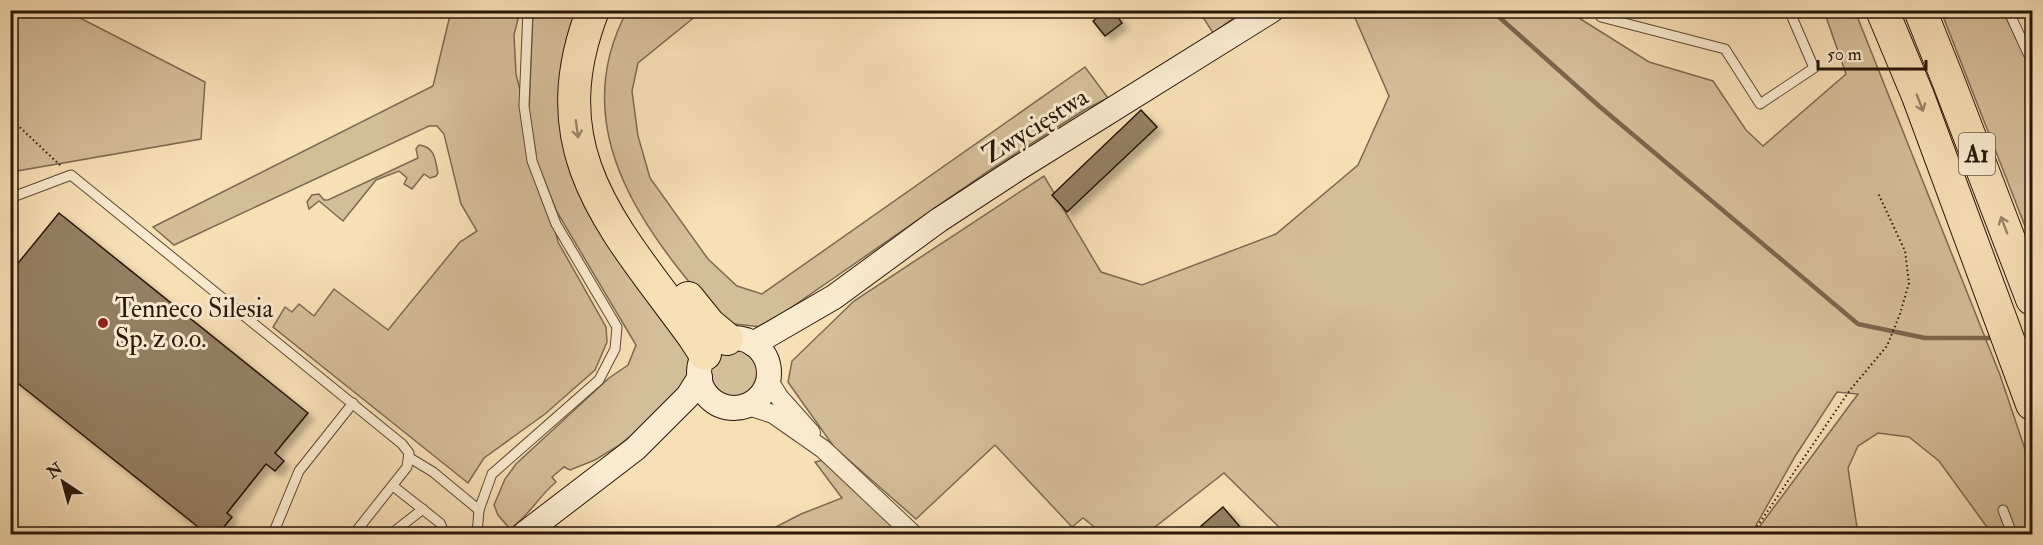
<svg xmlns="http://www.w3.org/2000/svg" width="2043" height="545" viewBox="0 0 2043 545" font-family="'IM FELL Double Pica',serif">
  <style>
    .green { fill: #d4bd99; stroke: #7e6a51; stroke-width: 1.5 }
    .lines { fill: none; stroke-linecap: round; stroke-linejoin: round }
    .stream { stroke: #7b664d; stroke-width: 4.5 }
    .building { fill: #947f63; stroke: #291709; stroke-width: 1.5; filter: url(#shadow) }
    .service-casing { stroke: #5c4934; stroke-width: 11 }
    .minor-casing { stroke: #5c4934; stroke-width: 20 }
    .secondary-casing { stroke: #291709; stroke-width: 26 }
    .motorway-casing { stroke: #291709; stroke-width: 34 }
    .path { stroke: #291709; stroke-width: 2; stroke-dasharray: 1.5 3; stroke-linecap: butt }
    .service { stroke: #faead0; stroke-width: 9 }
    .minor { stroke: #faead0; stroke-width: 18 }
    .secondary { stroke: #faead0; stroke-width: 24 }
    .motorway { stroke: #f7dfb6; stroke-width: 32 }
    .oneway { stroke: #9a8568 }
    .poi-dot { fill: #8f2418; stroke: #faead0; stroke-width: 2 }
    .labels { text-anchor: middle; stroke-width: 6; stroke-linejoin: round; paint-order: stroke }
    .shield { fill: #faead0; stroke: #685645; stroke-width: 1.5 }
    .shield-label { font-size: 24px; font-weight: bold; fill: #291709 }
    .street-label { font-size: 26px; fill: #291709; stroke: #faead0 }
    .poi-label { font-size: 26px; fill: #291709; stroke: #faead0; text-anchor: start }
  </style>
  <defs>
    <filter id="shadow"><feDropShadow dx="5.5" dy="5.5" stdDeviation="3" flood-color="#0004"/></filter>
  </defs>
  <rect width="100%" height="100%" fill="#f7dfb6"/>
  <filter id="stains"><feTurbulence type="fractalNoise" baseFrequency=".00333" numOctaves="4"/><feColorMatrix values="0 0 0 0 .2 0 0 0 0 .09 0 0 0 0 .02 0 0 0 .5 -.17"/></filter>
  <radialGradient id="worn" r=".72"><stop offset=".6" stop-color="#630" stop-opacity="0"/><stop offset="1" stop-color="#630" stop-opacity=".3"/></radialGradient>
  <g class="green">
    <polygon points="11,10 74,11 76,16 205,82 201,139 11,172"/>
    <path d="M 451,11 L 520,11 L 514,35 L 516,74 L 536,154 L 529,112 L 533,11 L 583,11 L 565,102 L 693,355 L 691,377 L 647,423 L 618,446 L 595,460 L 570,470 L 564,467 L 552,477 L 556,482 C 537,498 530,515 510,529 L 498,515 L 494,505 L 505,479 L 516,464 L 609,378 L 628,365 L 636,345 L 557,212 L 541,172 L 558,242 L 606,327 L 607,342 L 595,370 L 545,414 L 484,458 L 468,483 L 273,327 L 285,307 L 292,312 L 299,304 L 314,316 L 334,289 L 388,330 L 460,242 L 477,231 L 461,204 L 444,134 L 437,126 L 429,126 L 174,245 L 153,227 L 433,86 Z"/>
    <path d="M 627,11 L 702,11 L 638,63 L 632,91 L 638,136 L 650,178 L 708,259 L 737,286 L 762,294 L 1085,67 L 1108,98 L 1086,109 L 990,170 L 763,327 L 724,323 C 647,235 563,131 627,11 Z"/>
    <polygon points="1199,11 1243,11 1213,33"/>
    <polygon points="1352,11 1568,11 1649,62 1713,81 1746,130 1763,146 1846,74 1824,11 1855,11 2000,375 2032,470 2032,534 1992,534 1939,461 1909,437 1878,433 1858,446 1848,468 1858,534 1754,534 1858,394 1837,392 1796,455 1751,534 1286,534 1224,473 1146,534 1103,534 1083,518 1072,527 995,445 916,519 834,447 788,382 792,361 854,301 1044,176 1101,272 1142,285 1276,234 1358,165 1389,96"/>
    <polygon points="1941,11 2003,11 2032,72 2032,244"/>
    <path d="M 419,145 C 435,147 435,159 438,173 L 436,176 L 430,178 L 424,174 L 412,189 L 404,184 L 407,178 L 399,171 L 376,180 L 343,221 L 319,201 L 309,209 L 307,202 L 312,195 L 319,194 L 324,200 L 328,200 L 418,158 L 416,149 Z"/>
    <circle cx="734" cy="373" r="25"/>
    <polygon points="828,459 907,534 762,534 801,514 842,498 815,462"/>
  </g>
  <g class="lines">
    <g class="stream">
      <polyline points="1491,10 1599,106 1858,324 1925,338 1997,338"/>
      <polyline points="2020,338 2032,338"/>
    </g>
  </g>
  <g class="building">
    <polygon points="1107,10 1113,10 1122,23 1105,36 1093,21"/>
    <polygon points="1141,110 1157,127 1067,212 1052,195"/>
    <polygon points="59,213 308,413 275,453 284,461 275,471 266,464 227,513 232,517 218,534 207,534 10,377 10,273"/>
    <polygon points="1223,507 1246,534 1209,534 1201,526"/>
  </g>
  <g class="lines">
    <defs>
      <g id="service">
        <polyline points="1598,10 1601,17 1725,49 1760,104 1814,68 1789,10"/>
        <polyline points="2008,10 2032,62"/>
        <polyline points="10,198 71,175 402,444 409,453 407,467 354,534"/>
        <polyline points="410,458 433,472 479,510"/>
        <polyline points="393,486 440,523 443,530 442,534"/>
        <polyline points="2003,510 2012,534"/>
        <polyline points="273,534 299,471 353,403"/>
        <polyline points="391,534 423,509"/>
        <polyline points="477,534 479,510 492,474 599,380 615,349 617,327 556,224 532,161 524,106 528,10"/>
      </g>
      <g id="minor">
        <polyline points="768,379 779,397 811,433"/>
        <polyline points="745,405 773,414 823,449 913,534"/>
      </g>
      <g id="secondary">
        <circle cx="734" cy="373" r="35"/>
        <polyline points="753,344 834,297 939,220 1017,169 1272,10"/>
        <polyline points="524,534 635,449 688,396 700,377"/>
      </g>
      <g id="motorway">
        <path d="M 593,10 C 537,154 616,229 694,337 L 705,354"/>
        <polyline points="1882,10 1918,96 2032,404"/>
        <polyline points="1920,10 1948,80 2032,299"/>
        <polyline points="688,298 709,324 727,339"/>
      </g>
    </defs>
    <use href="#service" class="service-casing"/>
    <use href="#minor" class="minor-casing"/>
    <use href="#secondary" class="secondary-casing"/>
    <use href="#motorway" class="motorway-casing"/>
    <g class="path">
      <polyline points="10,118 62,167"/>
      <polyline points="1752,534 1850,390 1887,346 1900,314 1909,283 1905,251 1878,193"/>
    </g>
    <use href="#service" class="service"/>
    <use href="#minor" class="minor"/>
    <use href="#secondary" class="secondary"/>
    <use href="#motorway" class="motorway"/>
  </g>
  <defs><path id="oneway-shaft" d="M-6 0H5M1.5-3L5.5 0L1.5 3" fill="none" stroke-width="1.6" stroke-linecap="round" stroke-linejoin="round" transform="scale(1.5)"/></defs>
  <g class="oneway">
    <use href="#oneway-shaft" transform="translate(1920 103) rotate(69)"/>
    <use href="#oneway-shaft" transform="translate(577 129) rotate(82)"/>
    <use href="#oneway-shaft" transform="translate(2004 225) rotate(-111)"/>
  </g>
  <circle class="poi-dot" cx="103" cy="323" r="6"/>
  <g class="labels">
    <rect class="shield" x="1959" y="133" width="36" height="42" rx="4.5"/>
    <g class="shield-label">
      <text x="1977" y="162">A1</text>
    </g>
    <g class="street-label">
      <text transform="translate(1035 125) rotate(-32)" y="9">Zwycięstwa</text>
    </g>
    <g class="poi-label">
      <text x="115" y="317">Tenneco Silesia<tspan x="115" dy="30">Sp. z o.o.</tspan></text>
    </g>
  </g>
  <rect width="2043" height="545" fill="none" stroke="#f7dfb6" stroke-width="36"/>
  <rect x="12" y="12" width="2019" height="521" fill="none" stroke="#291709" stroke-width="3"/>
  <rect x="18" y="18" width="2007" height="509" fill="none" stroke="#291709" stroke-width="1.5"/>
  <g transform="translate(63 482) rotate(324)" stroke="#faead0" stroke-width="4.5" paint-order="stroke">
  <path d="M0-4.5L10 22L0 15L-10 22Z" fill="#291709"/>
  <text y="-9" font-size="16" font-weight="bold" text-anchor="middle" fill="#291709">N</text>
  </g>
  <path d="M1818 60v9h108v-9" fill="none" stroke="#291709" stroke-width="3"/>
  <text x="1827" y="60" font-size="18" fill="#291709" stroke="#faead0" stroke-width="4.5" paint-order="stroke">50 m</text>
  <rect width="100%" height="100%" filter="url(#stains)"/>
  <rect width="100%" height="100%" fill="url(#worn)"/>
</svg>
